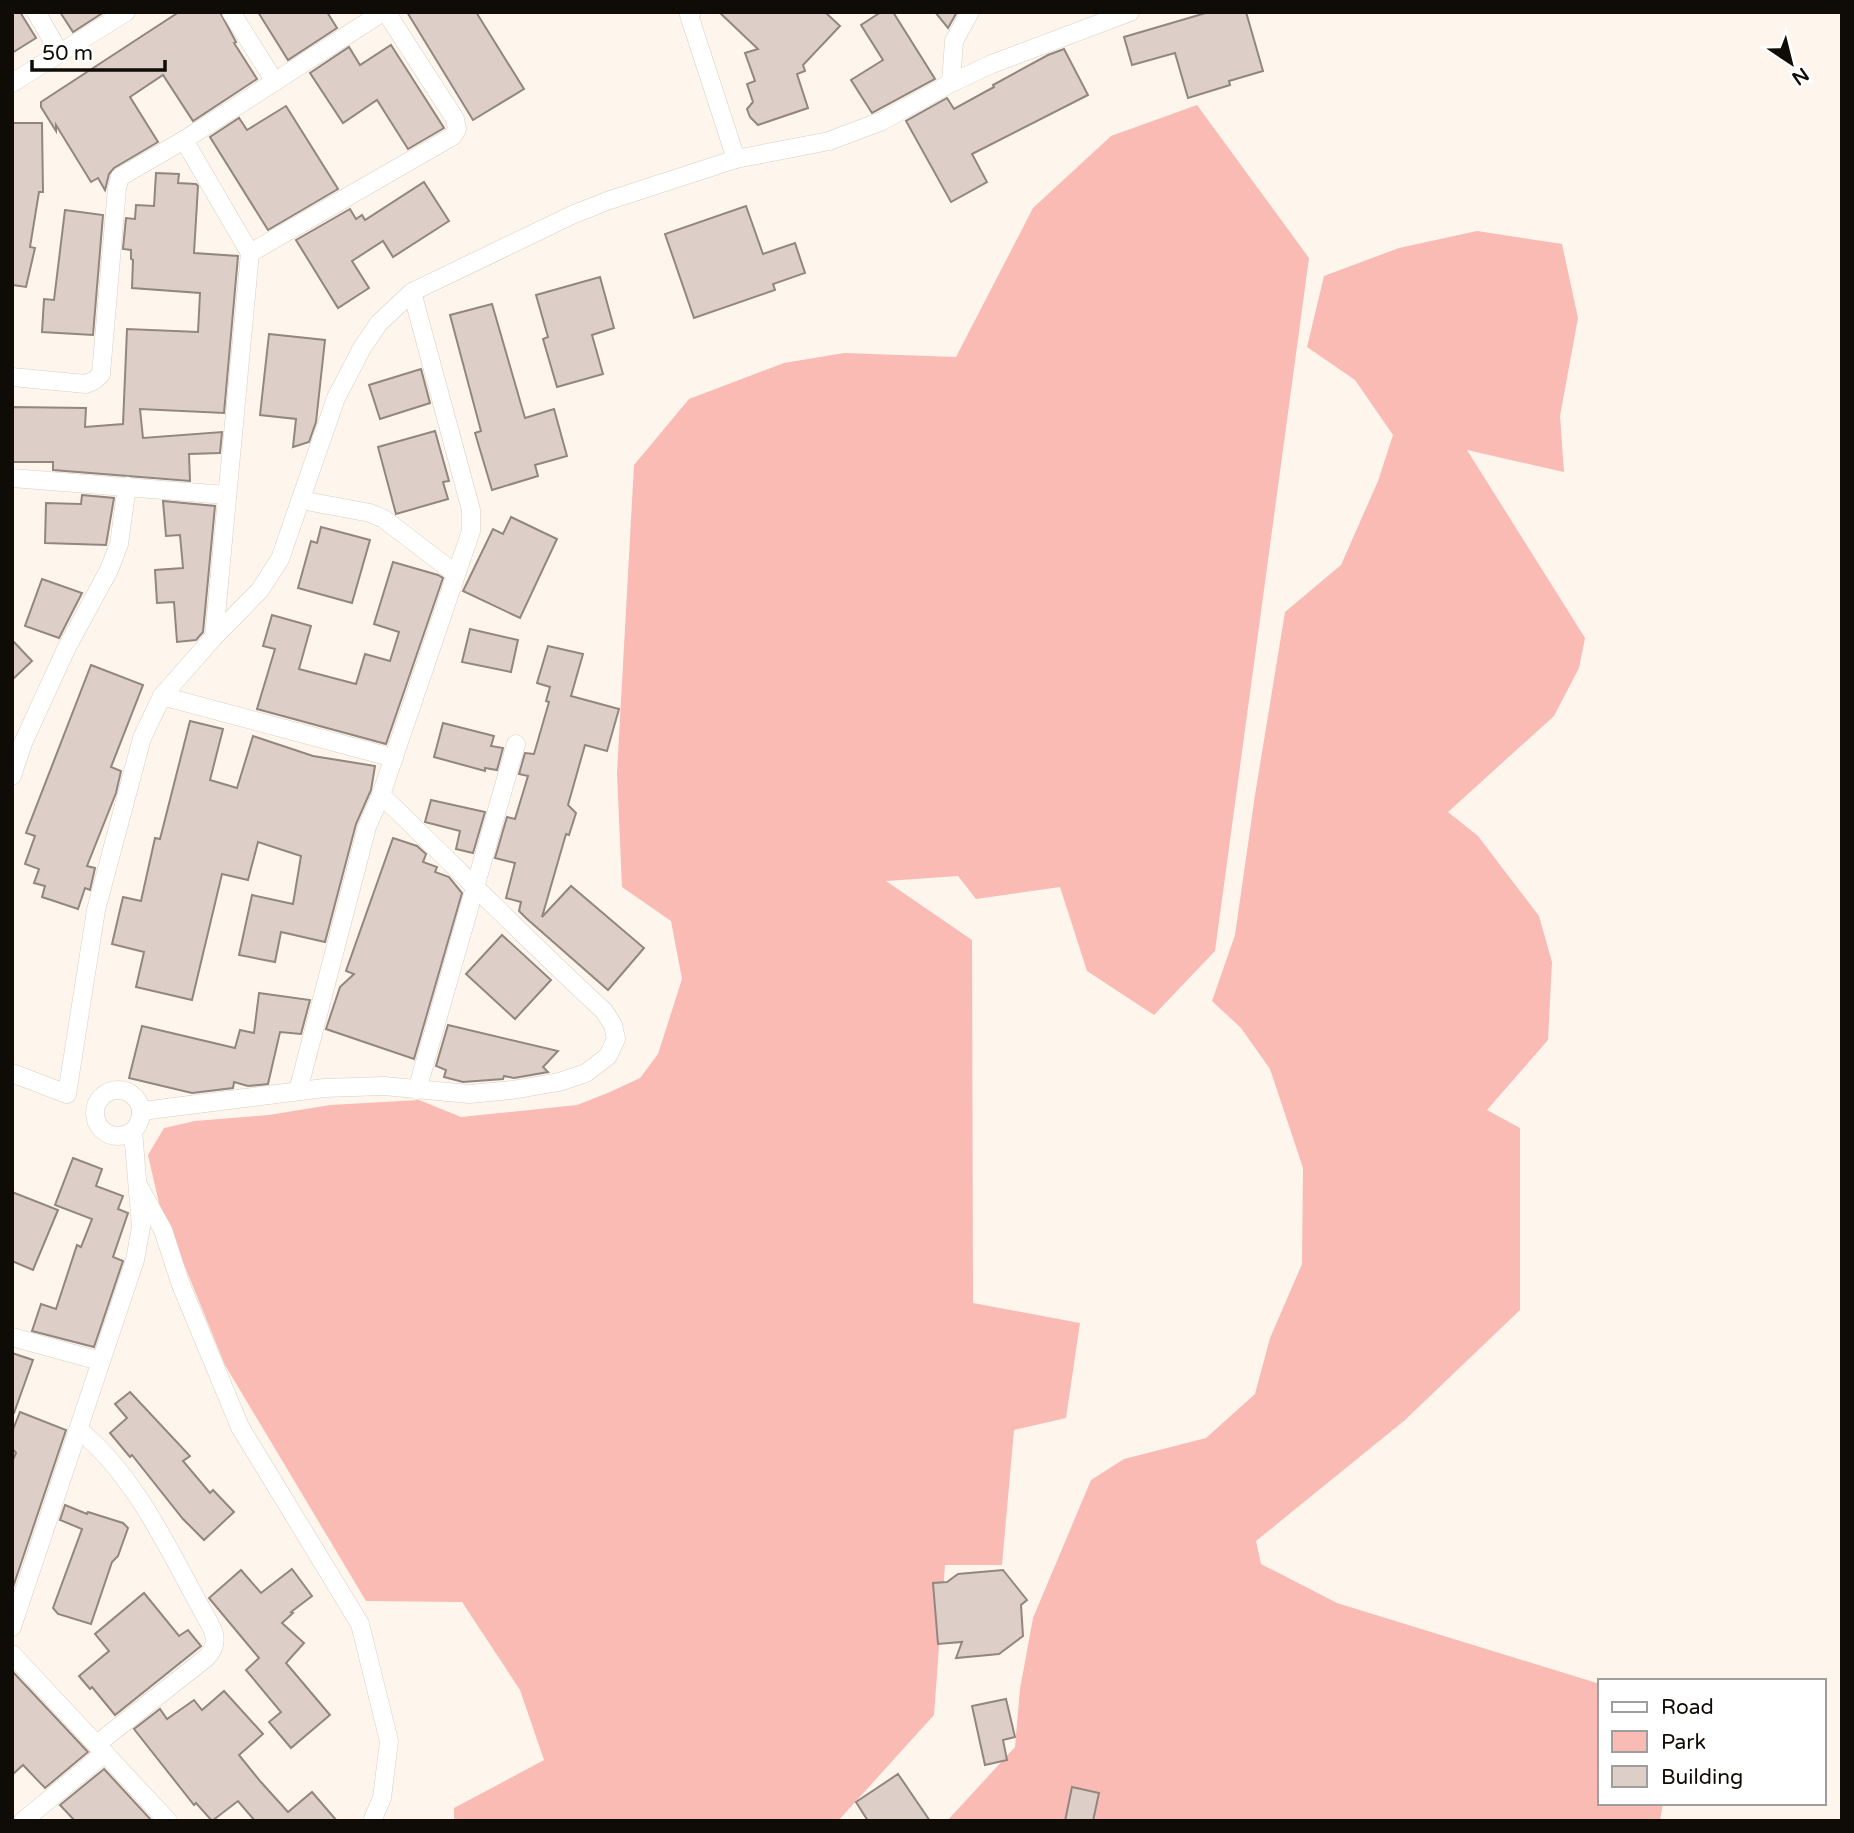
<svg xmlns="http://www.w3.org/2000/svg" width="1854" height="1833" viewBox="0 0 1854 1833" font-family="'Varela Round',sans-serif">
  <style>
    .green { fill: #f9bbb3 }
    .building { fill: #ddcfc7; stroke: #92867e; stroke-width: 2 }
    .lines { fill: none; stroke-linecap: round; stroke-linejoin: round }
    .minor-casing { stroke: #d7cec2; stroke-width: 19 }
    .minor { stroke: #fff; stroke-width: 18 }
  </style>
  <rect width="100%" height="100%" fill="#fef6ed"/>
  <g class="green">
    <polygon points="1197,105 1309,258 1215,951 1154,1015 1087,971 1060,887 976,899 958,876 886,881 972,940 973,1303 1080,1323 1066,1418 1014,1430 1002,1565 945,1565 934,1715 838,1821 454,1821 454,1808 544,1760 520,1690 462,1602 366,1601 225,1365 159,1203 148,1155 164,1128 195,1121 269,1115 330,1105 419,1100 461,1117 577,1105 610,1092 640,1078 658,1054 682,979 671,921 622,887 617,773 634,465 689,399 784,363 844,353 956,357 1033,208 1111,136"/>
    <polygon points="1477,231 1562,244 1578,318 1560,416 1564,472 1467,450 1585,638 1579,668 1554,716 1448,812 1478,836 1539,916 1552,962 1548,1040 1487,1110 1520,1128 1520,1310 1405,1420 1256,1541 1261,1564 1337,1603 1600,1684 1600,1803 1663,1803 1660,1821 947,1821 1015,1747 1020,1689 1033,1618 1091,1480 1124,1459 1206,1438 1255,1394 1270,1338 1302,1264 1303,1168 1270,1069 1241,1028 1212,1001 1235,935 1255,795 1285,612 1341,565 1378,481 1393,435 1355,380 1307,347 1324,276 1399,248"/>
  </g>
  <g class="building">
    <polygon points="12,12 20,12 36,38 12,53"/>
    <polygon points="60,12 104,12 73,32"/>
    <polygon points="179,12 220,12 236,42 234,43 257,79 193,121 163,75 130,97 158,142 114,168 109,174 105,190 98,178 91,182 56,125 56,131 41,107 41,102"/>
    <polygon points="258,12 327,12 337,28 288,60"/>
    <polygon points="407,12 476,12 524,89 473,120"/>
    <polygon points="719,12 825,12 840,26 803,65 805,71 797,74 808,108 758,125 750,117 747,109 753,102 747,84 755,81 745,53 758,49"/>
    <polygon points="881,12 893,12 935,79 872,113 851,80 883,60 861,25"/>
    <polygon points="935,12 957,12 948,28"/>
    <polygon points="1209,12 1246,12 1263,71 1229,81 1230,85 1188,98 1175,53 1132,65 1124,37"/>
    <polygon points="391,45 444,128 408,149 377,100 343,123 310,73 349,47 360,65"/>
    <polygon points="1064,49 1088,95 972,154 987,182 951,202 906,121 947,98 954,109 994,87 993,85 1048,55"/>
    <polygon points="286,106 338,189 268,230 210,137 239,118 247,130"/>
    <polygon points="12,123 42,123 43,192 39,192 30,247 35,248 26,287 12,285"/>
    <polygon points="156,173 179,174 178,183 196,184 198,186 194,253 238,256 224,413 140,409 143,438 222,432 220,453 189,454 190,481 53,470 53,462 12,462 12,407 86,408 85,427 123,424 127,329 198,332 200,293 132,288 133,260 131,259 131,250 123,249 126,218 135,219 136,205 154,206"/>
    <polygon points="424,182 449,221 393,257 383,241 352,261 369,288 338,308 296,240 350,209 356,219 362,215 365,220"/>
    <polygon points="746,206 763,254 795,243 805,273 773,284 775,290 694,318 665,234"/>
    <polygon points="65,210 103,215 93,335 42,332 44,299 54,300"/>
    <polygon points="600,277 614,328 592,335 603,374 557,387 543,339 548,337 536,295"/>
    <polygon points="492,304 525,418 554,409 567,456 535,465 538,476 492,490 475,433 481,431 450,315"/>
    <polygon points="269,334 325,340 316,422 309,442 293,447 296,419 260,415"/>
    <polygon points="421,369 430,403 380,419 369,385"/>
    <polygon points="435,431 449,481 443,482 448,499 396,514 378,447"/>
    <polygon points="82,495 114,498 106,545 45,543 46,503 81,504"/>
    <polygon points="163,501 215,506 203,632 196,640 177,642 174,602 157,603 155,570 183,568 180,535 166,536"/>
    <polygon points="511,517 557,539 520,618 463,591 493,529 503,534"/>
    <polygon points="321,527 370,540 352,603 298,588 311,541 317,543"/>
    <polygon points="393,562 438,575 443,578 386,744 257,709 275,649 263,646 272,615 311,626 299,669 356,684 365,654 390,661 399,632 374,624"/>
    <polygon points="42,579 82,593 59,638 25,626"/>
    <polygon points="470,629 518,640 511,672 462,662"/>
    <polygon points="12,640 32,661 12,680"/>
    <polygon points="548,646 583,654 571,696 619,709 607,751 585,745 568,805 576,813 569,835 566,834 542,917 571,886 644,948 608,990 526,918 519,911 521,902 506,898 515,863 495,858 507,817 515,819 528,776 519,774 525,753 534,754 549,702 546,701 550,687 537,683"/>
    <polygon points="91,665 143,685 111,767 121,771 116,793 87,866 95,868 90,890 85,888 78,909 42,897 45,886 34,883 39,869 25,864 35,836 26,833"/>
    <polygon points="190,721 223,729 210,780 237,788 253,736 313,756 375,766 371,790 356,824 325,942 281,932 275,962 239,955 252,895 293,904 301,856 258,842 248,880 222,874 192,1000 136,987 144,952 112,944 123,897 141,901 155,838 160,839"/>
    <polygon points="443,723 494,736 491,746 503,748 497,770 485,768 485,771 434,757"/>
    <polygon points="431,800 485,812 473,853 456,849 460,831 425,822"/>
    <polygon points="393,838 417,846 426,854 423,862 437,867 435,872 449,877 462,893 414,1059 326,1029 340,987 354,974 346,971"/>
    <polygon points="502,935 551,980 515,1019 466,974"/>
    <polygon points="259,993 310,1000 301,1034 280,1032 268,1084 248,1086 234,1082 233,1088 192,1093 129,1078 142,1026 235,1048 240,1030 254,1033"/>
    <polygon points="448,1025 558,1051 543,1067 548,1072 514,1078 504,1076 503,1079 463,1082 444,1077 446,1070 436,1066"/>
    <polygon points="73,1158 102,1169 96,1186 123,1196 118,1209 128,1213 113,1257 123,1261 94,1347 32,1331 41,1304 56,1309 77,1245 81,1247 92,1219 55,1205"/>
    <polygon points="12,1192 58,1210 33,1270 12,1261"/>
    <polygon points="12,1353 33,1360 14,1413 12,1413"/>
    <polygon points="130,1392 190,1456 183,1461 210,1493 213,1490 234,1512 204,1540 183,1519 132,1455 130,1457 110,1433 127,1418 115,1404"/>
    <polygon points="20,1412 66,1430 12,1590 12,1462 16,1453 12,1448 12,1432"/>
    <polygon points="65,1505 87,1514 88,1512 123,1523 128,1528 118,1556 112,1562 91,1624 58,1614 53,1608 82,1529 60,1520"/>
    <polygon points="292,1569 312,1596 291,1612 293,1613 282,1623 304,1643 286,1663 330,1715 291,1748 269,1722 281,1712 246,1670 259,1658 209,1598 241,1570 261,1593"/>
    <polygon points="1003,1570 1027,1600 1021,1605 1023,1636 999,1654 956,1658 962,1642 938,1644 933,1583 947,1582 958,1574"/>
    <polygon points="144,1593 179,1636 188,1630 201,1646 115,1715 92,1687 90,1689 79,1676 109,1651 95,1634"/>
    <polygon points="12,1671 88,1752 45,1788 23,1765 12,1775"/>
    <polygon points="224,1691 263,1734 239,1755 260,1781 288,1812 312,1792 337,1821 255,1821 238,1801 212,1821 196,1803 194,1805 134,1729 160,1709 167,1719 194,1700 202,1710"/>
    <polygon points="1006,1699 1015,1737 1003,1740 1007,1760 985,1765 972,1706"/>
    <polygon points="104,1769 152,1821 75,1821 60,1805"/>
    <polygon points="898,1774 930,1821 868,1821 856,1802"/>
    <polygon points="1072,1787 1099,1793 1093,1821 1065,1821"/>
  </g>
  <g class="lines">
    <defs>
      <g id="minor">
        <polyline points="36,12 59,52"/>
        <polyline points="231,12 275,82"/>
        <polyline points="692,12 689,15 736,159"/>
        <polyline points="12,83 126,12"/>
        <polyline points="951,83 954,41 970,12"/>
        <polyline points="184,140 250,253 453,136 457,129 455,119 386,12"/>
        <polyline points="12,377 86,384 95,380 101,374 117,188 120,177 184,140 383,12"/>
        <polyline points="12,478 226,495"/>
        <polyline points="301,500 370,513 384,519 456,574"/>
        <polyline points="214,637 250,253"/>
        <polyline points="162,696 394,758"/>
        <polyline points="12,776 23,743 66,649 109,570 119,544 127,486"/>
        <polyline points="12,1073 67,1094 96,910 142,738 162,696 214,637 260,590 280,559 336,398 362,348 379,323 412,292 572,215 607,201 736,159 829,141 882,121 951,83 992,64 1130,12"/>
        <circle cx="118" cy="1113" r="23"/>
        <polyline points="417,1090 516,744"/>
        <polyline points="298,1091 367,827 381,795 471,531 471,510 412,292"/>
        <path d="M 142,1111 L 324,1088 L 384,1086 L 469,1094 L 512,1090 L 559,1082 L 586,1073 L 608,1056 L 616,1039 L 613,1025 L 604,1011 C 528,941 456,867 381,795"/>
        <polyline points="138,1185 163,1230 181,1285 240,1427 360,1624 389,1741 382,1798 372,1821"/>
        <polyline points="12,1337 100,1361"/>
        <path d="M 79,1430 C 140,1480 172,1558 211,1626 C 217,1638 216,1648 206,1658 L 97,1744"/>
        <polyline points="12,1627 135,1260 141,1227 133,1131"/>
        <polyline points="12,1654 168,1821"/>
        <polyline points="23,1821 105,1753"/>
      </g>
    </defs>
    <use href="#minor" class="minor-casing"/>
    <use href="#minor" class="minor"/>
  </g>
  <rect width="1854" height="1833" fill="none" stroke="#0f0c08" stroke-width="28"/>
  <rect x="1598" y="1679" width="228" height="126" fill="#ffffff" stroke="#9f9e9c" stroke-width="2"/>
  <rect x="1612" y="1702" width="35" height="10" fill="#ffffff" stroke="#9f9e9c" stroke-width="2"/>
  <text x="1661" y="1714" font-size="21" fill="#0f0c08">Road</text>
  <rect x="1612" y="1731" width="35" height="21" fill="#f9bbb3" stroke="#9f9e9c" stroke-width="2"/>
  <text x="1661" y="1749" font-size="21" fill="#0f0c08">Park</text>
  <rect x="1612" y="1766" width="35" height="21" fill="#ddcfc7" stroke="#9f9e9c" stroke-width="2"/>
  <text x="1661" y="1784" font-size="21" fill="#0f0c08">Building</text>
  <g transform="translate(1791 63) rotate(145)" stroke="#ffffff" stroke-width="5" paint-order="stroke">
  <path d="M0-5L12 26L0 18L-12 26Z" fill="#0f0c08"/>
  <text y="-10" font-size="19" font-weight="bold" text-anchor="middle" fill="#0f0c08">N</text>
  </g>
  <path d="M32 60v10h133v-10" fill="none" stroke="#0f0c08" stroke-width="3.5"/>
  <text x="42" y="60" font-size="21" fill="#0f0c08" stroke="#ffffff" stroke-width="5" paint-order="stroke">50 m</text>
</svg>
